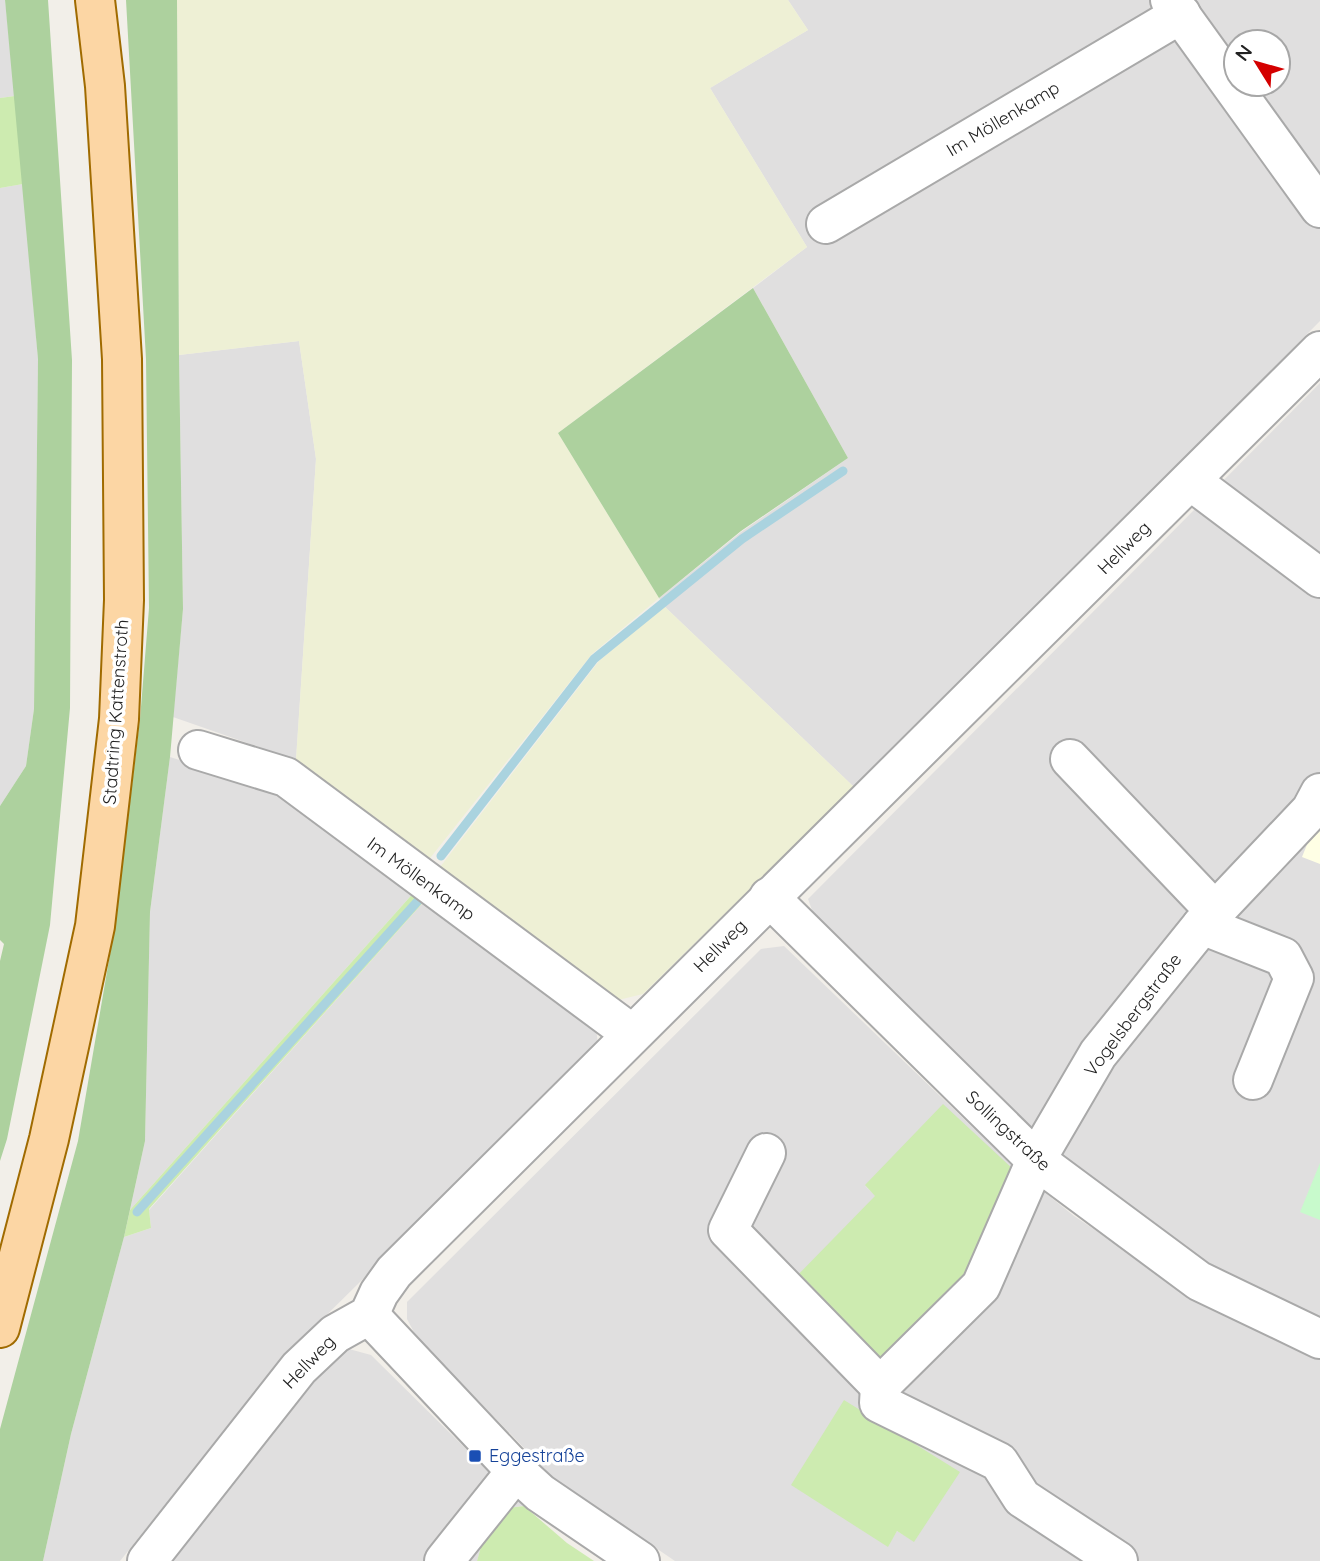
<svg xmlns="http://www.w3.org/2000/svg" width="1320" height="1561" viewBox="0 0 1320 1561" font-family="Quicksand,sans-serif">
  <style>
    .residential { fill: #e0dfdf; fill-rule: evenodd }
    .education { fill: #ffffe5 }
    .farmland { fill: #eef0d5 }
    .grass { fill: #cdebb0 }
    .forest { fill: #add19e }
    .park { fill: #c8facc }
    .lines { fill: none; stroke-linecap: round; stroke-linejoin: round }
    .stream { stroke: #aad3df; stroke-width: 9 }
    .minor-casing { stroke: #a9a9a9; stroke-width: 42 }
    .major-casing { stroke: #a06b00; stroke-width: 42 }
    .minor { stroke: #fff; stroke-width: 38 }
    .major { stroke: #fcd6a4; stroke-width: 38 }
    .transit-dot { fill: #1a4fb4; stroke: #fff; stroke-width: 2.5 }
    .labels { text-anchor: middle; stroke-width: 7; stroke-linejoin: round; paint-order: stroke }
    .street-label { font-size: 18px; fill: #222; stroke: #fff }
    .transit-label { font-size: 18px; fill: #164399; stroke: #fff; text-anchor: start }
  </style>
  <rect width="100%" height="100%" fill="#f2efe9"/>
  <g class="residential">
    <polygon points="0,0 5,0 15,96 0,98"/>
    <path d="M 788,0 L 1320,0 L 1320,321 L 974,670 L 854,787 L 664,606 L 659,598 L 741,532 L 848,458 L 753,288 L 807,247 L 710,88 L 808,30 ZM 1236,42 L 1278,42 L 1278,84 L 1236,84 Z"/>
    <polygon points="23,184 38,359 34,709 26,766 0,806 0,188"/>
    <polygon points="299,341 316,459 296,760 173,717 183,609 179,355"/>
    <polygon points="1320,383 1320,1319 1210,1267 1042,1145 816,921 808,899"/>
    <polygon points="170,757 296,797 417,889 130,1210 145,1141 150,912"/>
    <polygon points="428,897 596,1025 598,1047 284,1357 120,1561 43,1561 71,1434 124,1237 151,1228 149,1210"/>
    <path d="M 784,946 L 1017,1170 L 1074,1216 L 1190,1293 L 1320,1358 L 1320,1561 L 675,1561 L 553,1478 L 416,1336 L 407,1319 L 407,1302 L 761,949 ZM 865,1186 L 977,1262 L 792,1282 L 876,1196 ZM 844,1400 L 914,1541 L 897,1531 L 887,1546 Z"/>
    <polygon points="349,1349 371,1355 524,1506 507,1508 483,1540 477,1561 165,1561 311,1376"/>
  </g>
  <polygon class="education" points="1320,812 1320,864 1302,857"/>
  <g class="farmland">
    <polygon points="177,0 788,0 808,30 710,88 807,247 558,433 659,598 592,654 427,862 309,774 296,760 316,459 299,341 179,355"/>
    <polygon points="664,606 854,787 643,994 614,1001 437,871 599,661"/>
  </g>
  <g class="grass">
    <polygon points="15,96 23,184 0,188 0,98"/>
    <polygon points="417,889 428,897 149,1209 151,1228 124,1237 130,1210"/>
    <polygon points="943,1104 1014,1170 977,1262 875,1365 791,1282 875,1196 865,1185"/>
    <polygon points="844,1400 960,1472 914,1542 897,1531 888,1547 791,1485"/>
    <polygon points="524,1506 567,1543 594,1561 477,1561 483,1540 507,1508"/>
  </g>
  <g class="forest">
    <polygon points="5,0 48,0 72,360 70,708 50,925 7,1139 0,1161 0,961 4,944 0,940 0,806 26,766 34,709 38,359"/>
    <polygon points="126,0 177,0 179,355 183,609 170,757 150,912 145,1141 124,1237 71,1434 43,1561 0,1561 0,1429 78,1141 115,925 140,719 149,608 146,359"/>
    <polygon points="753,288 848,458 741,531 659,598 558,433"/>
  </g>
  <polygon class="park" points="1320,1163 1320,1220 1300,1212"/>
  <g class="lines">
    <g class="stream">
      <polyline points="441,856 594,659 742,539 843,471"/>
      <polyline points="137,1212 425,893"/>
    </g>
    <defs>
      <g id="minor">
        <polyline points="1170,0 1320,208"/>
        <polyline points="826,224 1181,14"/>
        <polyline points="1191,481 1320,578"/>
        <polyline points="198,750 286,777 632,1034"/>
        <polyline points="1070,759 1215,911"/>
        <polyline points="769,897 1036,1160 1199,1281 1320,1339"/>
        <polyline points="1202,925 1283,957 1294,978 1253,1080"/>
        <polyline points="766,1153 728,1230 880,1386"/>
        <polyline points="369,1315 516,1471 540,1493 640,1561"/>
        <polyline points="147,1561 299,1368 335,1334 369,1315 379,1293 394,1272 1320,351"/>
        <polyline points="444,1561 516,1471"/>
        <polyline points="1118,1561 1022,1498 999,1462 879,1403 880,1386 981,1286 1036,1160 1098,1054 1202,925 1311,810 1320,793"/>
      </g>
      <polyline id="major" points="0,1328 49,1139 95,926 119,719 124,600 122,359 105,86 95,0"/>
    </defs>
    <use href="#minor" class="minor-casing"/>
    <use href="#major" class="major-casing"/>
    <use href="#minor" class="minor"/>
    <use href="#major" class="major"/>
  </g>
  <rect class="transit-dot" x="468" y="1449" width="14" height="14" rx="3.5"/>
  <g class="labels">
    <g class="street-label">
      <text transform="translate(1003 119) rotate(-31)" y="6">Im Möllenkamp</text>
      <text transform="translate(1124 548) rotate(-45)" y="6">Hellweg</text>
      <text transform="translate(116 712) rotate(-86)" y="6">Stadtring Kattenstroth</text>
      <text transform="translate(421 879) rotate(36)" y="6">Im Möllenkamp</text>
      <text transform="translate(720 946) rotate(-45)" y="6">Hellweg</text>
      <text transform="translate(1133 1015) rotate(-53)" y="6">Vogelsbergstraße</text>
      <text transform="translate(1008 1131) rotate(43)" y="6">Sollingstraße</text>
      <text transform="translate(309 1362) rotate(-46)" y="6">Hellweg</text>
    </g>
    <g class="transit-label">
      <text x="489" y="1462">Eggestraße</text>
    </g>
  </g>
  <g transform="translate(1257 63) rotate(307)"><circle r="33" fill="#ffffff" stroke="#a7a7a7" stroke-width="2"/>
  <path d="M0-5L12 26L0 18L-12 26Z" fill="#d40000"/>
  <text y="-10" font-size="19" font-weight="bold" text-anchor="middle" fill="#222222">N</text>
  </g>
</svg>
